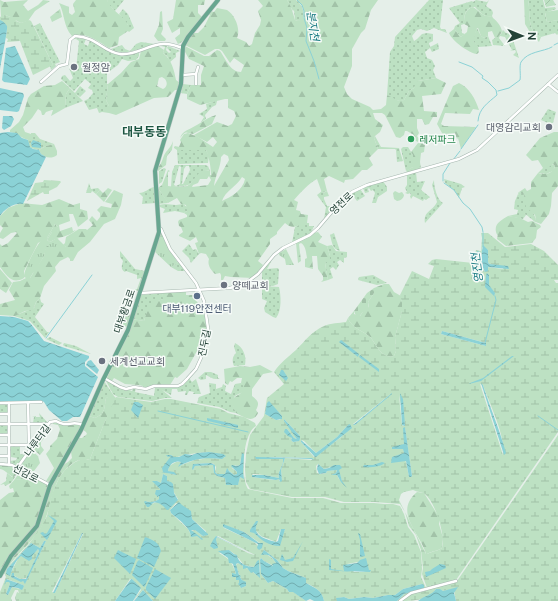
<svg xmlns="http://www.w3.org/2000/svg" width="558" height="601" viewBox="0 0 558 601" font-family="'Public Sans','Noto Sans KR',sans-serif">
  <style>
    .grass { fill: url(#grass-dots); fill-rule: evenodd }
    .forest { fill: url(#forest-firs); fill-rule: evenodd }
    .wetland { fill: url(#wetland-marsh); fill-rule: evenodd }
    .cemetery { fill: url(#cemetery-stones) }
    .park { fill: url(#park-tufts) }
    .garden { fill: url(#garden-furrows) }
    .pitch { fill: #bde1c3 }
    .water { fill: url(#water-waves) }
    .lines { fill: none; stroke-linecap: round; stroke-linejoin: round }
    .stream { stroke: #8bd2d6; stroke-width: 1 }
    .minor-casing { stroke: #a7b8b0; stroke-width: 3.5 }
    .major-casing { stroke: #c1cac7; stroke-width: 5 }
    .minor { stroke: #fff; stroke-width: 2.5 }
    .major { stroke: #68a690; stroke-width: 4 }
    .worship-dot { fill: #6b7280; stroke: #f6fbf8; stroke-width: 1.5 }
    .leisure-dot { fill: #2e9e5b; stroke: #f6fbf8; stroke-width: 1.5 }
    .service-dot { fill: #5c6f8a; stroke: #f6fbf8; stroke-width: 1.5 }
    .labels { text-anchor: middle; stroke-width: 3; stroke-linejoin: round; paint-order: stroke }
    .worship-label { font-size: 10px; fill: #5b616d; stroke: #f6fbf8; text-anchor: start }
    .leisure-label { font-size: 10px; fill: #27864d; stroke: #f6fbf8; text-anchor: start }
    .street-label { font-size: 10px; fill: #234237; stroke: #f6fbf8 }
    .service-label { font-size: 10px; fill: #4e5e75; stroke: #f6fbf8 }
    .water-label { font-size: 11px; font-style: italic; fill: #197b82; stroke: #f6fbf8 }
    .quarter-label { font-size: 12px; font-weight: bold; fill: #1d5642; stroke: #f6fbf8 }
  </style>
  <defs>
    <pattern id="grass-dots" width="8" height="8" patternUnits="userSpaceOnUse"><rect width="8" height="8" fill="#bde1c3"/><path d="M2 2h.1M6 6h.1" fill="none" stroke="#a2c2a8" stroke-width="1.8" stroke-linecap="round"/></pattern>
    <pattern id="forest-firs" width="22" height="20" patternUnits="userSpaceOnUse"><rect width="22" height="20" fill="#bde1c3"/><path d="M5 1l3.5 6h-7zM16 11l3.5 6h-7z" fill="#a2c2a8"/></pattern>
    <pattern id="wetland-marsh" width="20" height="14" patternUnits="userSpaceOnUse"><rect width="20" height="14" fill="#bde1c3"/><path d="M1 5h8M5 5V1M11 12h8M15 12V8" fill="none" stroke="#a2c2a8"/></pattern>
    <pattern id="cemetery-stones" width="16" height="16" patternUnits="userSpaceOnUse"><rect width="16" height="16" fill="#bde1c3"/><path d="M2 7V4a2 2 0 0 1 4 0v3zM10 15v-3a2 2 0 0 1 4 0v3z" fill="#a2c2a8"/></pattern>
    <pattern id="park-tufts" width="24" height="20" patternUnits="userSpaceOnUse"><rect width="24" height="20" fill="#bde1c3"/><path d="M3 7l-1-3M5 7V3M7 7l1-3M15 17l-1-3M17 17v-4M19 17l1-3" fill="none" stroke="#a2c2a8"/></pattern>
    <pattern id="garden-furrows" width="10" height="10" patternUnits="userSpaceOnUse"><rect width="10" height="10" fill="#bde1c3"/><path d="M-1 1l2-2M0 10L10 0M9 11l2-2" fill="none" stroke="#a2c2a8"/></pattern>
    <pattern id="water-waves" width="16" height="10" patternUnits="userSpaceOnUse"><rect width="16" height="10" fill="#8bd2d6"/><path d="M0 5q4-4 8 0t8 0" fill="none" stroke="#71acae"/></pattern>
  </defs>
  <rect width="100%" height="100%" fill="#e5efe9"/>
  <g class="grass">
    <polygon points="107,0 124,0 115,11 108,4"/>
    <path d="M 287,0 L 296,0 C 303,5 305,13 303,20 L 298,21 L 295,20 L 294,10 L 293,11 Z"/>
    <path d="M 429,0 L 443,0 L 440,27 L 441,29 L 445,29 L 447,33 L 434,28 L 427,31 L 421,29 L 417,30 L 412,36 L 414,41 L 417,39 L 422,34 L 427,33 L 433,34 L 433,41 L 429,43 L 430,47 L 438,43 L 439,49 L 432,52 L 430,48 L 425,52 L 427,58 L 432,60 L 435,66 L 433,70 L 436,78 L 418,81 L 414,88 L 409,91 L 404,100 C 398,103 392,98 387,95 L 390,52 L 394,46 L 395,37 Z"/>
    <path d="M 476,0 L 487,2 L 489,0 L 486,6 L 492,10 L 493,13 L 492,16 C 484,18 480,12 475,7 C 465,7 464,16 464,24 L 461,25 L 462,33 L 465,34 L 461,37 L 454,29 L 455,26 L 460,23 L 449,8 L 472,1 L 473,2 Z"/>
    <path d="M 528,0 L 543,0 L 545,8 L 555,7 L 556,9 L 545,13 L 547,22 L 558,20 L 558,34 L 557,35 L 555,33 L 541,37 C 526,32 531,12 528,0 Z"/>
    <polygon points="123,9 128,14 134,28 129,32 128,31 128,25 119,14"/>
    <polygon points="40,23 60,62 55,64 56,66 51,70 50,66 53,65 34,26"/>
    <polygon points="477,28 481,36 484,38 488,36 492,46 478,47 473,41 473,38"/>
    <polygon points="503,30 506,33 511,34 519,58 513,55 516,52 515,50 510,51 512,50 505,37 500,36 499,38 505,46 493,45 492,40 501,34"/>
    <path d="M 75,38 L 86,39 L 84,44 L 88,46 L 90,40 C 111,51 114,60 139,52 L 139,56 L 136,60 L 128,61 L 122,59 L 118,65 L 107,73 L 107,84 L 108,84 L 106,100 L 109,106 L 109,113 L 102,112 L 99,113 L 97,108 L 89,110 L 84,101 L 88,99 L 93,93 L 92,90 L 88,88 L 91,84 L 85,79 L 74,91 L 61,79 L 62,76 L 65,75 L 70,81 L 73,78 L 69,68 L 74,71 L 76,69 L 79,41 L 76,39 L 73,39 Z"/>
    <path d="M 141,42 L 155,44 C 140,48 125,57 111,49 L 122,45 L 125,49 L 130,51 L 136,44 Z"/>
    <polygon points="163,45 167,46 166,50 169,53 171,52 167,48 168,46 180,51 176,53 176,57 170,62 167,56 163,53 165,47 161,46"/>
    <polygon points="183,84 191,85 187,94 181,93"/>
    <polygon points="80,86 86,91 80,97 75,93 83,101 65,108 66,94 70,88 75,93"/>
    <polygon points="215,101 217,101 216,105 212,107 205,115 206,119 201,122 204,117 199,114 207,109 206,104"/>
    <polygon points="548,109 556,112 553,123 548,123 541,120"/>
    <path d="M 31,133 L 35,133 L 40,139 L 54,144 L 46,146 L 39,150 C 34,149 26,148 28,140 C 29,138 31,136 31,134 Z"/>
    <polygon points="375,136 381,147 399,148 403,161 397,162 396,150 395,149 378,149 374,138"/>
    <polygon points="403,147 408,147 413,155 413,167 406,171 401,149"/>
    <polygon points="177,150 206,150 209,156 208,163 178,164"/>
    <polygon points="551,164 554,165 555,166 553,171 546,174 538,173 543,168 550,166"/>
    <path d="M 175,165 L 205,165 L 208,166 L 210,171 C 200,168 196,179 190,184 C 188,186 175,187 171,187 L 172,172 ZM 179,166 L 181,167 L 180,184 L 176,186 L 174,185 ZM 186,166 L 189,166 L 190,170 L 183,184 L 182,184 L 184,169 Z"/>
    <polygon points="164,168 166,169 162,182 159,184 159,171"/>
    <polygon points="416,172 417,182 425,181 421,190 430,197 426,200 424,199 423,201 413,196 411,199 410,196 411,195 410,193 408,194 405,193 407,192 405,188 407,185 407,175"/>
    <polygon points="444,179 461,184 465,187 462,188 459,198 454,190 445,183"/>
    <path d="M 434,180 C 434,187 437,200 443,203 L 425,223 C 423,211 433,211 437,202 L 432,185 Z"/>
    <polygon points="383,181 387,187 387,191 378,197 376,203 372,203 375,193 373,190 371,191 369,188 368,189 369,192 365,193 363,188"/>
    <polygon points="89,183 91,189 98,188 100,190 96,194 92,191 91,193 86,193"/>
    <path d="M 154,187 L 156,203 L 142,204 L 143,197 L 139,193 C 145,193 149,188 154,187 Z"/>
    <path d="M 158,188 C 161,193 167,200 168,203 L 158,204 L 157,190 Z"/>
    <polygon points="360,189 365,196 357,201 354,197 351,199 348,196"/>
    <polygon points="322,191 323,193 327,191 329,196 324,197 324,199 327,206 335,206 318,226 324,219 326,207 317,195"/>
    <path d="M 519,192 C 520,193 522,193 523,194 C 525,196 535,216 536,219 L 534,221 L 524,213 L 526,215 L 523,219 L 508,216 L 517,214 L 518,210 L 514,209 L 515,201 L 518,194 L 519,195 L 518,193 Z"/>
    <polygon points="165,204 176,205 183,204 187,207 187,211 184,213 175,211 163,213 165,209 160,207 158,205"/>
    <polygon points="302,223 309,223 309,226 314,226 311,233 292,243 295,227"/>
    <path d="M 334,233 L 340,251 C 332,249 332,242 330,235 Z"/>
    <polygon points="189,244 193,250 196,249 199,254 191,263 189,258 182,251"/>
    <polygon points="332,245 336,251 347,252 347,257 344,258 344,263 340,260 337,262 339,265 336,270 333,267 330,269 333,278 328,280 325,263 330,256 327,246"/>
    <path d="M 120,251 L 135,269 L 145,271 L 138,291 L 132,290 L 137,289 L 141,278 L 137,279 L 137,275 L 126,271 L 125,272 C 120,269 122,265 123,261 L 120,257 Z"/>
    <polygon points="272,260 267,269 278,268 279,270 278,284 273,286 262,285 262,272 261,272"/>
    <polygon points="179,262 185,271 178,271 171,267"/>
    <polygon points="373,275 387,283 377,285 358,280 359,277"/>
    <path d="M 262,286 L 279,287 C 281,295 282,311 276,318 L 273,317 L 265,312 L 264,308 L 267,301 L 262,299 Z"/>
    <path d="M 162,293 L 164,299 C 150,303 148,309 144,321 L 132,319 L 140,295 Z"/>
    <polygon points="40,298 41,302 44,304 35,317 47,332 49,332 45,338 30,321 14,316 34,308 36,302"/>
    <polygon points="50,337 62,343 59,345 46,339"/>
    <polygon points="64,343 76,346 91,354 64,346 63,345"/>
    <path d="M 235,343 C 243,347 247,356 245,365 L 234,366 C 232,361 232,357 236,353 L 234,347 Z"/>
    <path d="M 205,372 L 211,372 L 218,375 L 218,378 L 220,378 C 215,381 210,377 206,375 L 206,379 L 201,380 L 198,378 Z"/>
    <polygon points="189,378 192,382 196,379 201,394 193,394 194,392 189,391 187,395 185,395 186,391 178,392 177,389 172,389 171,395 162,390 172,398 165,398 152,401 118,397 113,394 106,381 132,391 133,388 136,388 135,392 154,396 155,388 151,387 179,386"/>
    <path d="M 104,381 L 114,396 L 106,398 C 104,408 106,413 95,418 L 89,416 Z"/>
    <path d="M 209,383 L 216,384 L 216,389 L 222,387 L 223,384 L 226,386 L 225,391 L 231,394 L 235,384 L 241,383 L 244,385 C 245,394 241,392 235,396 C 234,397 233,400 232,402 L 236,413 L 230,412 L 219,407 L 197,403 L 199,397 L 210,393 Z"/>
    <polygon points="0,404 8,405 8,413 0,413"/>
    <polygon points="39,413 47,422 46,423 33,423 34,417 32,417 36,416 36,417 40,417"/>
    <polygon points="0,425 8,426 7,434 0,434"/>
    <polygon points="11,446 20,446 20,454 25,455 17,466 10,463 10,461 16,460 17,458 11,457 9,447"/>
    <polygon points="7,473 12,477 15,477 11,483 1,488 5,486 4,484 0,485 6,481"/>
    <polygon points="19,473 30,478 35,479 27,480 15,479"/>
  </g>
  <g class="forest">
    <path d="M 0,0 L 4,2 L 28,0 L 23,5 L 28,11 L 38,5 L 43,0 L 50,1 L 35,11 L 28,21 L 21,23 C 14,20 7,12 1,17 Z"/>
    <path d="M 76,0 L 107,0 C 111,11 124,15 129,27 L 128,31 L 119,37 L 118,45 L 109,48 C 98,41 85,31 72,36 C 63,26 65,14 59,3 L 69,7 L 69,13 L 72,15 L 75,12 L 73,4 Z"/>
    <polygon points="176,0 205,0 204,5 198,5 198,13 202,17 182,42 178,44 175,38 180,34 180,28 172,33 167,22 173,19"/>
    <path d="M 258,0 L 287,0 L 291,7 L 295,20 L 298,21 L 304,18 C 304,11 304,5 297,0 L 378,0 L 371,10 L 365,29 L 361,33 L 352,49 L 352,66 L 344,87 L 347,94 L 352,99 L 370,107 L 373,110 L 381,109 L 386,105 L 387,95 L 399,101 L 404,100 L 409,91 L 414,88 L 416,82 L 418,81 L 436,78 L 446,83 L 441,94 L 422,96 L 424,111 L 437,112 L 437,117 L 433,117 L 429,124 L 425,125 L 422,119 L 417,119 L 417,128 L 419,133 L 417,136 L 419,139 L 418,142 L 414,140 L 414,135 L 407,131 L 405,131 L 404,135 L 400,138 L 396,137 L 385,115 L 382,113 L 373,113 L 375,119 L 383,125 L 380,132 L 375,136 L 374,138 L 378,149 L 369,158 L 373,165 L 367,170 L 362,170 L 353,179 L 345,180 L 344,183 L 329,176 L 324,179 L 327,191 L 322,193 L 317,179 C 308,184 301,192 294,200 L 298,202 L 296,210 L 300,211 L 301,214 L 308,215 L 307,223 C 297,224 294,231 285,223 L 277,232 L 277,234 L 270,239 L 270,244 L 258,261 L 263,265 L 253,278 L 231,277 L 225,276 L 223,280 L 221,280 L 221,275 L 220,273 L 215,274 C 211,270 207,265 209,259 L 206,254 L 201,253 L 199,254 L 195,243 L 198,242 L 196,237 L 190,241 L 179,236 L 179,235 L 183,232 L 181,227 L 179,226 L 178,222 L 179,220 L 187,217 L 187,215 L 184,213 L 187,211 L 186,205 L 181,204 L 177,198 L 168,203 L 158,188 L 162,185 L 168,170 L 170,171 L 168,172 L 168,186 C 173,187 182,187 187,186 C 195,183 197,167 210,171 L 210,175 L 211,175 C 211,168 209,156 206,150 L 177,150 L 174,148 L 174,147 L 175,146 L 179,147 L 181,142 L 180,140 L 184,134 L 188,133 L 198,137 L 213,147 L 217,142 L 213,137 L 207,142 L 194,135 L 217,122 L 228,126 L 232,124 L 236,116 L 234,111 L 228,108 L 228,99 L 225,99 L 200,105 L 187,99 L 187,94 L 191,85 L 201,85 L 201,75 L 204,66 L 189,59 L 184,50 L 185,46 L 204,56 L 209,56 L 217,50 L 220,51 C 226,59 230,72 241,72 L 244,65 L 234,58 L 230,63 L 222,51 L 219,49 L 215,49 L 205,55 L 185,45 L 193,33 L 198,33 L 204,27 L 210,15 L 208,14 L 211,11 L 214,12 L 217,8 C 220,9 224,9 227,10 C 235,15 241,29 237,38 L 246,42 L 249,46 L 252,44 L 255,33 L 260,25 L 261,20 L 258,11 L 263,6 ZM 224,154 L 228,156 L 229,160 L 214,186 C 215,176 221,167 221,157 ZM 209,176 L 211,180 L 208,185 L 192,187 L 193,185 L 198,183 L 200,179 L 207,179 ZM 242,177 L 245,179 C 243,190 231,197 222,201 C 225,191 237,186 242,177 Z"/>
    <path d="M 524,0 L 528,0 C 531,12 526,32 541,37 L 539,42 L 531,34 L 525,24 Z"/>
    <path d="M 473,7 C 480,11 483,18 492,16 L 493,18 C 497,21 502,27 502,32 L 498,37 L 495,38 L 492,31 L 488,32 L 488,36 L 484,38 L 481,36 L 478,28 L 477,28 L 473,41 L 478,46 L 479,52 L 477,54 C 469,53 452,41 449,33 L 454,29 L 461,37 L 467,32 L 468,26 L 464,24 C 464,16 465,9 473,7 Z"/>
    <polygon points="162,11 163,29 161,34 166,39 165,41 158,41 154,36 159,25 160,12"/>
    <path d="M 158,46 L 164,50 L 163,53 C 172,60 174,70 176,80 L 180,83 L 178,90 L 175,90 L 168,97 L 154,98 L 116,115 L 109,113 L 109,106 L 106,100 L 108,84 L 121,73 L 131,62 L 139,59 L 141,51 ZM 162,77 L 165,79 C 168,83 167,87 163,89 L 157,86 L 159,78 Z"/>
    <path d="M 62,81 L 70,88 L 66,94 L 65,108 L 51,116 L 53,110 L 52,110 L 46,112 L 44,115 L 42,115 L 41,111 L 38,109 L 32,118 L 23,127 L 25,132 L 31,134 L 31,138 L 29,140 C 20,138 19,134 10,132 L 10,130 L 19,122 L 23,115 L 28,98 L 31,94 L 44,86 L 55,85 Z"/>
    <path d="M 459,83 C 469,87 476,100 479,110 L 473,109 L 470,114 L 445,113 L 441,124 L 444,126 L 476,127 L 461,149 L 458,138 L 457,139 L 455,133 L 444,134 L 442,133 L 437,124 L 453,86 Z"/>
    <path d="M 216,115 L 212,124 L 193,134 C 185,133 187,130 180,138 C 183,130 189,130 195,126 C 203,122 206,118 216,115 Z"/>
    <path d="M 554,132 L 558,132 L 558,186 L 552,193 L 551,206 L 549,214 L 541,224 L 533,221 L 536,219 L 535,215 L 526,207 L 524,195 L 519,192 L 525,188 L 527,191 L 531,189 L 531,182 L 538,173 C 545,175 553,174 555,166 L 553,164 L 547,168 L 543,168 L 538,160 L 532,161 L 526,155 L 540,138 Z"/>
    <path d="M 173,141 L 172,150 L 167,156 L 166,165 L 158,171 L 158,167 C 163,163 162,157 166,152 C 169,148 171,147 173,141 Z"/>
    <polygon points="418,143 425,144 424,152 421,153 420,162 421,169 406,173 407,170 413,167 413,155 411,152"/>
    <path d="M 54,144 L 57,151 L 57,155 C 52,159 45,158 41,154 L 39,150 L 46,146 Z"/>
    <polygon points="108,188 112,190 104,202 96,194 100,190 103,193"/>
    <polygon points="114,190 123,194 121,205 115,219 104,224 90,242 78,252 73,261 70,261 70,259 68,257 60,261 55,267 56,271 44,286 40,298 36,302 33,310 25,311 15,316 0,315 0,304 15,300 9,290 13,282 20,281 26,278 30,278 44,256 46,245 54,248 66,247 63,245 65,243 66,237 79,229 86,229 87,230 93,225 89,220 92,216 97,221 100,217 100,213 97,210 101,206 111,208 112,204 105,202"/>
    <path d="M 395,191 L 399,193 L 402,192 L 404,195 C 404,198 400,201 397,201 L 394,199 L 393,193 Z"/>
    <path d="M 59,199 L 73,205 L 80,203 L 80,209 L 87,211 L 88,219 L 78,227 L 73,214 L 69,214 L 70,221 L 59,225 L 60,231 L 72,227 L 73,231 L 76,230 C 69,237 58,237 50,242 L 47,240 L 52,232 L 57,232 L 58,227 L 55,224 L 47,238 L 38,243 L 24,271 L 24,278 C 12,285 7,276 0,267 L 0,244 L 2,246 L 8,243 L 17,233 L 16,232 L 11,233 L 3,239 L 0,238 L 0,233 L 3,228 L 0,225 L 0,216 L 8,208 L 21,203 L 42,205 Z"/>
    <path d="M 508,216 L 520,218 L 528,222 L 532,221 L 540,225 L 541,227 L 537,230 L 536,238 L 532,243 L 506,246 L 497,239 C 498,233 498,238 496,232 C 494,223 502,220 508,216 Z"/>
    <path d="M 318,232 L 322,237 L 318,242 L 327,246 L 330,256 L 330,260 L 325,263 L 328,280 L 321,282 L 323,280 L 323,276 L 318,269 L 317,256 L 312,256 L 313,269 L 305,267 L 305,259 L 307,258 C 306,253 306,246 301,243 L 299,244 L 301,261 L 298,263 L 296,243 L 314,233 Z"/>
    <polygon points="0,269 12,283 6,293 0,289"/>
    <path d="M 384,284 L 389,284 L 394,292 L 401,296 L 402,302 L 402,311 L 395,337 L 396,351 L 394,356 C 382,359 377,346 371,338 C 364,331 351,328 348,318 L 354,311 L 354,314 L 360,316 L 362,313 L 369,307 L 368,302 L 374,293 L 374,288 Z"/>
    <path d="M 192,291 L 186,292 L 186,295 L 193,295 C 194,299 197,302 200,305 L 203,304 L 207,329 L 202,353 L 197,351 L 187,369 L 177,378 L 175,377 L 170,385 L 146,388 L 143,388 L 143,386 L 138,385 L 125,384 L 114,378 L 112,381 L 107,378 L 132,319 L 144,321 L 149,304 L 163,299 L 162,293 Z"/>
    <polygon points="125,313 131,315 128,327 117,324"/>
    <path d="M 260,365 L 273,372 L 263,374 L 252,389 L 252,396 C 258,401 260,402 256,410 L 258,413 C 253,424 244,417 236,413 L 232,404 L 232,399 C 238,394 242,395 244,387 L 241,383 L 242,378 L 237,378 L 232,382 L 230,381 L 228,385 L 225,383 L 224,369 L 240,366 L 250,367 Z"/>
    <path d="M 110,396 L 114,396 L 117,399 L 105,421 L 90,459 C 87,460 85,460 81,460 C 76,460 70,465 66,469 C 50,485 52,510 41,528 C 32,543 10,559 5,574 L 3,573 L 8,561 L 33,533 L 49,491 L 63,465 L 68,462 L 72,458 L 71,452 L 79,438 L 82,438 L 87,434 L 86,432 L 83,430 L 89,416 L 95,418 C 106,413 104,408 106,398 Z"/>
    <path d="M 56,421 C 66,428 70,422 80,425 L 81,427 L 50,482 L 46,481 L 54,468 L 46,454 L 50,449 L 50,446 L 57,439 L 60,429 L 58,425 L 53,424 L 53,422 Z"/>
    <polygon points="43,433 45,435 44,436 45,437 41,442 41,446 44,450 40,455 32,448"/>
    <path d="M 0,465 L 14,467 L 19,472 L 14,477 C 9,476 6,470 0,469 Z"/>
    <path d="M 15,479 C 30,480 35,476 48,486 L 37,523 L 12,554 L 0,574 L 0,500 L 9,493 L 14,492 L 13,488 L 10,489 L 9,486 Z"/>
    <path d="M 417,492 L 424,493 L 439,517 L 439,524 L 443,538 L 442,548 C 438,551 432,551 427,554 L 426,554 C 420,533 393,512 417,492 Z"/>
  </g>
  <g class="wetland">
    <polygon points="60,9 62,17 52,22 50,17"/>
    <polygon points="4,15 15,18 16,21 21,23 29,20 31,21 53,65 33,75 20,41 7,42 8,39 6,38 7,28 0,20 0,17"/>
    <polygon points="44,180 60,181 61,182 57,187 49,191 49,194 44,194 43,192 27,201 35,183 43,182"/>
    <path d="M 481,233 L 488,233 L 505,247 L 531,244 L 544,251 L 558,265 L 558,280 L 554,280 L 556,283 L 558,283 L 558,432 L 456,580 L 427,588 L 422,574 L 423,568 L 421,550 L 416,535 L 409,526 L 405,512 L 400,504 L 375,502 L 344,502 L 325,497 L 292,497 L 250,489 L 246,482 L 245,470 L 246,454 L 250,435 L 264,416 L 267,398 L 284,384 L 274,372 C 280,363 288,357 296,350 C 306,340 311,332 324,326 C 331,323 339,323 346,322 L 348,318 C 351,328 364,331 371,338 C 377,346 382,359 394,356 L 396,351 L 395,337 L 402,311 L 402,302 L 400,295 L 412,271 L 429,279 L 434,266 L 428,264 L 432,260 L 436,259 L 473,263 L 476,250 L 481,251 L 482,238 ZM 482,247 L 488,250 L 488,262 L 489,264 L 503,267 L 503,269 L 487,267 L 485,272 L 481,265 ZM 442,331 L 486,343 L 486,346 L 441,334 ZM 480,384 L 483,385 C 489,403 506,436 503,455 ZM 392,393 L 355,425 L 353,424 ZM 399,395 L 405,425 L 403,426 L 402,425 ZM 268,402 L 282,416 L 280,420 L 276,420 L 265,414 ZM 284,419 L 300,436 L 300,439 L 298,441 L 293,442 L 291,440 L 292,438 L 285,429 L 287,429 L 294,438 L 297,439 L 298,438 L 284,421 ZM 348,425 L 344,434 L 340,438 L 314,457 L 301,442 L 301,440 L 304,441 L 316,453 L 337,437 ZM 405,428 L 412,476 L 411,477 L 409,477 L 406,462 L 402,455 L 404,453 L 403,445 L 405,443 ZM 274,457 L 312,458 L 312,460 L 285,458 L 281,470 L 282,481 L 279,481 L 279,479 L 273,480 L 252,477 L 252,475 L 253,474 L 264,475 L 279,478 C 277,471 284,466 283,459 L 256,459 ZM 318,464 L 324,469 L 338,465 L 339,472 L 342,481 L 339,479 L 337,475 L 332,475 L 336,473 L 337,470 L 336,470 L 327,471 L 326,473 L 322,474 L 317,473 L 316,466 ZM 413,490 C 417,492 422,492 425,494 C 435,502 446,536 442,548 C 438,551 433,551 427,554 L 426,554 L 399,500 L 401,494 L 404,492 Z"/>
    <path d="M 116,397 L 151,402 L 165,399 L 171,399 L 221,409 L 228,413 L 244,417 L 255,423 L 256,426 C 253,428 251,430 250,433 C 243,444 241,478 248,489 L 292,498 L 323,498 L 341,503 L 374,503 L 384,504 L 393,504 L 400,506 L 404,514 L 408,527 L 414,535 L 421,552 L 422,569 L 421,577 L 426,588 L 406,595 L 400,601 L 397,601 L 404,594 L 424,588 L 422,584 L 403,589 L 395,595 L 388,595 L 373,598 L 364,597 L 349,599 L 344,597 L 337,598 L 337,601 L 324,601 C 322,591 315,587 306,583 L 306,578 L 288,571 L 283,568 L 277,560 L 264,550 L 263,555 L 266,554 L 272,558 L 276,563 L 274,566 L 264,561 L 261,558 L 260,560 L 261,574 L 268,583 L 273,581 L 287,589 L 289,592 L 292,591 L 306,601 L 153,601 L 143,590 L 133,601 L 141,590 L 132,579 L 130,579 L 115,601 L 16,601 L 15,598 L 17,592 L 19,593 L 18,590 L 15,590 L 11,598 L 12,601 L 0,601 L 0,592 L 6,577 L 5,574 L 7,568 L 29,544 L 40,529 L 47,516 L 52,494 L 59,478 L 65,470 L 75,462 L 80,460 L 86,460 L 90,459 L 105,421 ZM 209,452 L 225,457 C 219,461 213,457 206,458 C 202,459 201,460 197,459 L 179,466 L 181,462 L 176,462 L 169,466 L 168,471 L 176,475 L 163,472 L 171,456 L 168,456 L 171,455 L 174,458 C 185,454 197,453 209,452 ZM 241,458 L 244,478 L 240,477 L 238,484 L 226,485 L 225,478 L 217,476 L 214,473 L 213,465 L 195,466 L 193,470 L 193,464 L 211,463 L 214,464 L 216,467 L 215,472 L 217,474 L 225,474 L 227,469 L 234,475 L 237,474 L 237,472 L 232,468 L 235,465 L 237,466 L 240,465 ZM 163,474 L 167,476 L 167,481 L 178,499 L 170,508 L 165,508 L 164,506 L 158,502 L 151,504 L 145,501 C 150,503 157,502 160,498 L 156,493 L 156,491 L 160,490 L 160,489 L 153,481 L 157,481 L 161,483 ZM 176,503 L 190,511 L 192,519 L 206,531 L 206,535 L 203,536 L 195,530 L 191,531 L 202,540 L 197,536 L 191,535 L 188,529 L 171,513 L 170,510 ZM 258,521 L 256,526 L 256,531 L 261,536 L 276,542 L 281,529 L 285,530 L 283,532 L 279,546 L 257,536 L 256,534 L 253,532 ZM 224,525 L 244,532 L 260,543 L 258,546 L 254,542 L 224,528 L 223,527 ZM 82,533 L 83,534 L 55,593 L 52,592 ZM 218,536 L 257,556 L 258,556 L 248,553 L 217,537 L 216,540 L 215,537 ZM 44,541 L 46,541 L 25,583 L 23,581 L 12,577 L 13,575 L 20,579 L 27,578 L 39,551 L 38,549 C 32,554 31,560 21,556 L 19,557 L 11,572 L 7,569 L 31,543 L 40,548 ZM 229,550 L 236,555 L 244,565 L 254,567 L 259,561 L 260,572 L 259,577 L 257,575 L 238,563 L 236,565 L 240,577 L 246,586 L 241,588 L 239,580 L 236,577 L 232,577 L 232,574 L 236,574 C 232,562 230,559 219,553 ZM 358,562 L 369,570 L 363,572 L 354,572 L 347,564 ZM 7,579 L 23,585 L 24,586 L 20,589 L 12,587 L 8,595 L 6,594 L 10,584 L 9,582 L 6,582 Z"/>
    <path d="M 558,435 L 558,601 L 456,601 L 454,589 L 443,591 L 439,589 L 436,589 C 429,600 414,601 401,601 L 410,594 L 457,581 Z"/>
  </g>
  <polygon class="cemetery" points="374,288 374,293 368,302 369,309 362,313 359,317 356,316 354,311 367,293"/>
  <g class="park">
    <path d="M 55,224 L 58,227 L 58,230 L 56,235 L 52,232 L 47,240 L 50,242 L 57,238 L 66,247 L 62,250 L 49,247 L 47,245 L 44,256 L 35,272 L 33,273 L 30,278 L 28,279 L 24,277 C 23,271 38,242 43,238 L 47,238 Z"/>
    <polygon points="162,233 168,247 178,263 171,267 154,251 160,234"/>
    <polygon points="286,249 294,265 286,265 285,259 279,255 279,253"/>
    <polygon points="32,451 38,456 40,463 34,471 30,473 20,467 27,456"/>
  </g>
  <polygon class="garden" points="544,0 553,0 556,5 546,7"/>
  <polygon class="pitch" points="558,10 558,20 547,22 545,12"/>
  <g class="water">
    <path d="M 0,20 C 3,21 5,23 7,26 C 8,30 1,61 0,70 Z"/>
    <polygon points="15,46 30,79 27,85 4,82 2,80 6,48"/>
    <polygon points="0,88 23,93 24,96 19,111 17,112 0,110"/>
    <polygon points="3,116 12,116 14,119 11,126 4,130 2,128"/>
    <path d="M 8,132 L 17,133 L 22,138 L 28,140 L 30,147 L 33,149 L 39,150 L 41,154 L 46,157 L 23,204 C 15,202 4,209 0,216 L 0,133 Z"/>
    <polygon points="33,140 41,143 41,148 32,147 31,143"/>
    <path d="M 483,245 L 488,250 L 488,262 L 489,264 L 508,266 L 509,269 L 488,267 L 488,271 L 485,272 C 480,263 481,255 483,245 Z"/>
    <polygon points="477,251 480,252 480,253 479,265 475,264"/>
    <polygon points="487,273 489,275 489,285 495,293 494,296 485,287 486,275"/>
    <polygon points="0,316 14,317 28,321 31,324 44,341 89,356 89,358 85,362 85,366 98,377 80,417 73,417 67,421 62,421 49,410 44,402 42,401 0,402"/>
    <polygon points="442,331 482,342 486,343 486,346 441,334"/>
    <polygon points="341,340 359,354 358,357 339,342"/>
    <polygon points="360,355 379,369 379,372 359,357"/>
    <polygon points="512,356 514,356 481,381 469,384 470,383 483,378"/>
    <polygon points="91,360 99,370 97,374 86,365 88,361"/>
    <polygon points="281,370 283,370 288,378 286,381 279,375"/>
    <path d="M 481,383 L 483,385 C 490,408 500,430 506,453 L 504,455 Z"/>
    <polygon points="392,393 392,394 355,425 353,425"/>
    <polygon points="400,393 403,399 405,426 402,425"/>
    <polygon points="269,401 282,416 282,419 276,420 265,414 267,403"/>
    <polygon points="134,402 138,402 143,405 138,418 131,410"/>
    <polygon points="207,418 238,425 238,428 208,421 207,420"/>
    <polygon points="284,419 300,436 300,439 299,441 293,442 291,440 292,438 288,436 284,432 285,429 287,429 294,438 297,439 284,421"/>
    <polygon points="350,424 352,428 316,457 315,457 301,442 301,440 316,453 337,437 348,425"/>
    <polygon points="405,427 412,476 411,477 409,477 406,461 391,463 392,457 404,453 403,449 392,449 392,447 404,444 403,428"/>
    <path d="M 209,452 L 223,454 L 226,456 L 222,459 C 207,457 192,458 178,467 L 181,462 C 175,460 169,464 168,471 L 174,472 L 177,475 L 161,472 L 163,472 L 162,468 L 171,456 L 168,457 L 166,455 L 171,455 L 174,457 L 179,457 L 185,454 L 192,455 L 197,453 Z"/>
    <polygon points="242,453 244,454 243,472 244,479 240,477 238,485 226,485 225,478 217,476 214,473 213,465 195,466 193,470 192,469 193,464 211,463 215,465 215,472 217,474 225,474 227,468 229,471 234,475 237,474 237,472 231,466 232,465 237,466 240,465"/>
    <path d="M 255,457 L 312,458 L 314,460 L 311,459 L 285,458 L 281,470 L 282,481 L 280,482 L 279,479 L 276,480 L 252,477 L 252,475 L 264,475 L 279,478 C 277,471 284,466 283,459 L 256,459 Z"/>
    <path d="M 382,462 L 385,463 C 380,467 369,468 363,467 L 364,465 L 373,465 Z"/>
    <polygon points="318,464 324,469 329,468 334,465 340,465 342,468 339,470 342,481 347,488 341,482 337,475 331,475 336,473 337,470 327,471 326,473 319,474 317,469"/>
    <path d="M 163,474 L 167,476 L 167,481 L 171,482 L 173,484 L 174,493 L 178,500 L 168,510 L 167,510 C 163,506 159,501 153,503 L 149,507 L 147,507 L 144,502 L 145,501 C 149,503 156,502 159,499 L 159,496 L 157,497 L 157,496 L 155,494 L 156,490 L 160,490 L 160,489 L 152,481 L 157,481 L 161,483 Z"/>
    <path d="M 179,502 L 182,505 L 191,511 L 192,519 L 208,534 L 208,535 L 203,536 L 195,530 L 191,530 L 203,539 L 202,540 L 197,536 L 191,537 C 191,528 178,519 171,513 L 170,510 Z"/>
    <polygon points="48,515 55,519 57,521 47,540 40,533 43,532 45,534 47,533 54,521"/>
    <path d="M 256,521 L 258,521 C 258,523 256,525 256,527 C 254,537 270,540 276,542 L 278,541 L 281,529 L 285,529 L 280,546 C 269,546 261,540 254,533 L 250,532 L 250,530 Z"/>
    <polygon points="223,524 244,532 259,543 263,543 262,548 259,550 257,548 258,544 223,527"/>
    <polygon points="82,533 83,533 55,593 53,593"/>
    <polygon points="358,533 360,534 365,556 360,557 360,540"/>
    <polygon points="216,536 258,557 217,537 216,540 218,548 214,549 210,546 213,540"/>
    <path d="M 145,537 C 153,540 159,542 161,551 L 154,567 L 137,558 Z"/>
    <path d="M 44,541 L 46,541 L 25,584 L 23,581 L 21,582 L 11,577 L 12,573 L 14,573 L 14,576 L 20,579 L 26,579 L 39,551 L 38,549 L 32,556 L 32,559 L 29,561 L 21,556 C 15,561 12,569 10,576 L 6,574 L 7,569 L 31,543 L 40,548 Z"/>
    <polygon points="303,541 293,561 287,562 280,560 282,554 285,560 293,558"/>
    <polygon points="118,550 136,559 130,574 114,558"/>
    <path d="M 229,550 L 234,554 L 237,555 C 238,563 246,567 254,567 L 257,561 L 259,560 L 260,578 L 253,572 L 251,573 L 247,568 L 243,569 L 243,566 L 238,563 L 236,564 L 239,575 L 241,576 L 240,577 L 242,580 L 246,582 L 246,586 L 241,588 L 240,586 L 238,584 L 239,583 L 239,580 L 236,580 L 236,577 L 232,577 L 232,573 L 236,574 L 233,564 L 231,563 L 229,563 L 228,558 L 218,551 Z"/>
    <path d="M 264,550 L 277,560 L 283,568 L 288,571 L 306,578 L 306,583 C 315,588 322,590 324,601 L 314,601 L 310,599 L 306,601 L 293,592 L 289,592 L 287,589 L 273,581 L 268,583 L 261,574 L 260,560 L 261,558 L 264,561 L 273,566 L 272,564 L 276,563 C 271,556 270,554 261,555 Z"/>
    <polygon points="366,558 369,570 371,570 370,572 347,571 352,572 329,570 329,559 331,560 331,569 344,571 343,565 357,563 360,560"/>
    <polygon points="139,560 153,568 145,586 144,587 132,575 137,562"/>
    <polygon points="440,564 445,565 446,568 426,577 425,572 430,571 432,569"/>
    <polygon points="155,569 171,578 155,599 146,590 146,587"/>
    <polygon points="6,579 23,585 24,586 22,590 18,588 12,587 8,595 6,594 10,584 9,582 6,582 4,586"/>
    <polygon points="131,579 132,579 141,588 133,601 115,601"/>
    <polygon points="422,584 424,585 424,588 404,594 397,601 337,601 336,598 344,597 349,599 364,597 373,598 388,595 395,595 403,589"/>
    <path d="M 458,587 L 454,593 L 456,601 L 418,601 C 424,596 432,595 436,589 L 440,589 L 443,591 Z"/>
    <polygon points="143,590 153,601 134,601"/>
  </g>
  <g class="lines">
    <g class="stream">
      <polyline points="297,0 302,5 304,11 304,18 307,28 306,41 314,61 319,79"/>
      <polyline points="554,45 558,43"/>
      <path d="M 459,62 L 472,67 L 483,76 L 482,78 L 488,82 L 496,90 L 497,95 C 488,103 479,108 478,121"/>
      <path d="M 498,91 L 509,88 L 520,80 C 521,75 519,66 521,62 C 528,51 543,52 552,47"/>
      <polyline points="461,149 478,125"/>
      <polyline points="453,160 460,151"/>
      <polyline points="443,181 443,174 450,163"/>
      <polyline points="444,183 454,190 463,203 470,209 482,227 483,232"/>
      <polyline points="483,247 483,233"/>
      <polyline points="46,338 92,275"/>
      <polyline points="485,343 496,300 495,296"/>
      <polyline points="158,411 248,432"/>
      <polyline points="538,416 558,430"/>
    </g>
    <defs>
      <g id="minor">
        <polyline points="182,75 196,74"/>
        <path d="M 41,82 L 59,66 L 67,64 L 70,40 L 75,36 C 97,37 103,52 120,54 C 134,56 148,45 162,44 C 169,43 176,46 183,48"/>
        <polyline points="196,84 196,74 198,67"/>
        <polyline points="548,84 558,92"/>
        <polyline points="140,293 230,288 246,283 258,274 274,255 283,248 310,235 318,228 341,201 352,192 367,185 459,159 477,150 558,75"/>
        <polyline points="104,378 120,387 126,389 134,387 146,389 154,386 178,386 182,384 187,379 196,369 201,358 206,340 208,328 204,301 196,283 170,249 161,229 159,228"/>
        <polyline points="0,403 41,402"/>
        <polyline points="28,403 29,445"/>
        <polyline points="0,414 9,414"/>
        <polyline points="0,424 47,424"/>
        <polyline points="0,435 9,435"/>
        <polyline points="0,445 29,445"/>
        <polyline points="0,456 9,456"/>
        <polyline points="0,464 12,465 50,485"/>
        <polyline points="9,464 9,403"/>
        <path d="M 17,468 L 50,422 L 56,421 C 67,428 72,420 83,425"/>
        <polyline points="400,601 411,593 456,581"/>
      </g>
      <polyline id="major" points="0,576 11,556 37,526 50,485 81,430 103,380 128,330 159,232 155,171 181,84 183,46 188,37 218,0"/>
    </defs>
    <use href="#minor" class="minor-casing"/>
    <use href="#major" class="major-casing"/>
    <use href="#minor" class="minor"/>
    <use href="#major" class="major"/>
  </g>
  <g class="worship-dot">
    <circle cx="74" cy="67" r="4"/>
    <circle cx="549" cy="127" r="4"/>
    <circle cx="224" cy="285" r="4"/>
    <circle cx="102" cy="361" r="4"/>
  </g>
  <circle class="leisure-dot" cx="411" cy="139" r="4"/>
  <circle class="service-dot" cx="197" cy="296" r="4"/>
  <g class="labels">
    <g class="worship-label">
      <text x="82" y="71">월정암</text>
      <text x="541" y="131" text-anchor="end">대영감리교회</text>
      <text x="232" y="289">양떼교회</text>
      <text x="110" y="365">세계선교교회</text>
    </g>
    <g class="leisure-label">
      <text x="419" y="143">레저파크</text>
    </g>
    <g class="street-label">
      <text transform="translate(341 203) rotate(-43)" y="4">영전로</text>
      <text transform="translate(124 311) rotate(-71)" y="4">대부황금로</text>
      <text transform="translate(204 343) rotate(-78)" y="4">진두길</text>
      <text transform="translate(37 440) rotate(-54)" y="4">나루터길</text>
      <text transform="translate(26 473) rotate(27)" y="4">선감로</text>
    </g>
    <g class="service-label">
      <text x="197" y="312">대부119안전센터</text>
    </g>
    <g class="water-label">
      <text transform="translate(313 26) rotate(81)" y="4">분지천</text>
      <text transform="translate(477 268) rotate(-97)" y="4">영진천</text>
    </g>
    <g class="quarter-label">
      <text x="144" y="136">대부동동</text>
    </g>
  </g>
  <g transform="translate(522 36) rotate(91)" stroke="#f6fbf8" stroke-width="3" paint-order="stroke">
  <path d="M0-3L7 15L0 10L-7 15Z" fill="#234237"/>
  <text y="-6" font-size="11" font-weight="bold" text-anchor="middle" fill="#234237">N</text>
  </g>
</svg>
